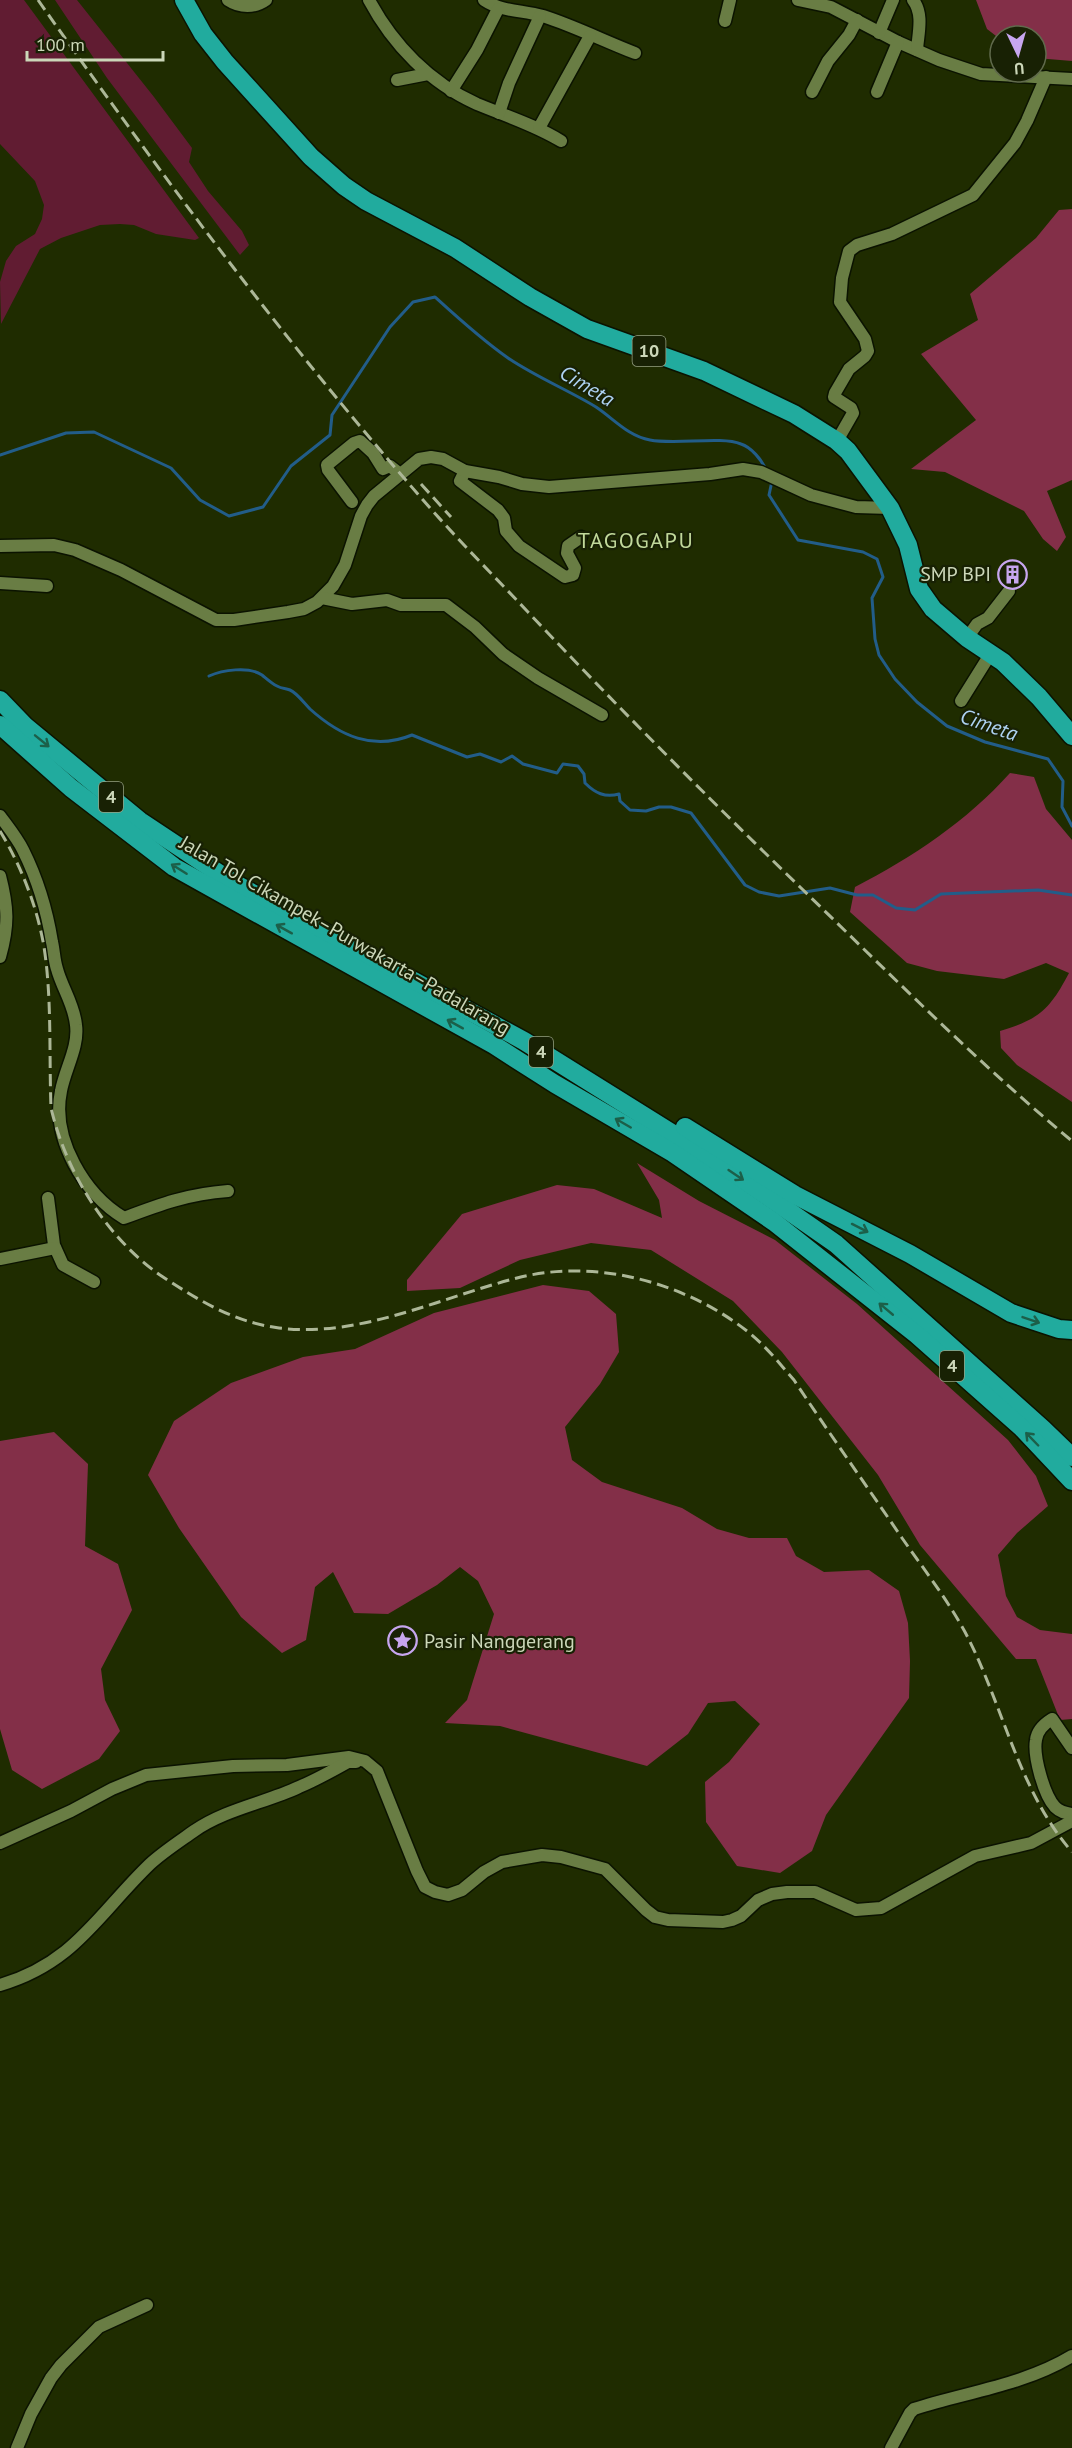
<svg xmlns="http://www.w3.org/2000/svg" width="1072" height="2448" viewBox="0 0 1072 2448" font-family="'PT Sans',sans-serif">
  <style>
    .green { fill: #611c32 }
    .forest { fill: #832f48 }
    .lines { fill: none; stroke-linecap: round; stroke-linejoin: round }
    .stream { stroke: #225d89; stroke-width: 3 }
    .minor-casing { stroke: #0b1300; stroke-width: 15 }
    .highway-casing { stroke: #0b1300; stroke-width: 21 }
    .minor { stroke: #697d44; stroke-width: 12 }
    .highway { stroke: #21ab9e; stroke-width: 18 }
    .rail { stroke: #acb797; stroke-width: 3; stroke-dasharray: 12 6; stroke-linecap: butt }
    .oneway { stroke: #1c5f49 }
    .labels { text-anchor: middle; stroke-width: 4.5; stroke-linejoin: round; paint-order: stroke }
    .shield { fill: #182104; stroke: #96a083; stroke-width: 1.5 }
    .shield-label { font-size: 18px; font-weight: bold; fill: #ccd7b9 }
    .poi-label { font-size: 20px; fill: #ccd7b9; stroke: #182104; text-anchor: end }
    .street-label { font-size: 20px; fill: #ccd7b9; stroke: #182104 }
    .water-label { font-size: 21px; font-style: italic; fill: #aed2f2; stroke: #182104 }
    .quarter-label { font-size: 22px; letter-spacing: 1.5px; fill: #c1d89b; stroke: #182104 }
  </style>
  <rect width="100%" height="100%" fill="#1f2c00"/>
  <g class="green">
    <polygon points="0,0 24,0 199,238 195,240 156,234 134,225 120,224 100,225 61,238 40,249 1,324 0,282 6,261 16,246 35,234 42,219 44,205 35,181 0,144"/>
    <polygon points="55,0 77,0 154,97 192,148 189,162 208,191 242,231 249,245 240,255 107,78"/>
  </g>
  <g class="forest">
    <polygon points="976,0 1072,0 1072,61 1036,58 1036,36 1000,36 1000,39 987,29"/>
    <polygon points="1072,209 1072,480 1047,491 1066,537 1057,551 1043,539 1024,511 945,472 911,469 976,420 921,354 978,320 970,294 1036,238 1059,210"/>
    <path d="M 1010,773 L 1034,777 L 1046,809 L 1072,840 L 1072,1102 L 1017,1065 L 1001,1048 L 1000,1031 C 1040,1019 1050,1009 1069,973 L 1046,963 L 1004,979 L 937,971 L 907,963 L 850,912 L 855,887 C 913,857 967,821 1010,773 Z"/>
    <polygon points="637,1163 699,1201 775,1240 857,1304 1008,1440 1036,1476 1048,1506 1017,1533 998,1555 1006,1596 1017,1617 1040,1630 1072,1634 1072,1719 1060,1720 1036,1659 1016,1659 920,1545 878,1475 782,1352 733,1301 651,1250 591,1243 520,1260 460,1288 407,1291 407,1280 462,1214 557,1185 594,1189 662,1218 659,1200"/>
    <polygon points="543,1285 589,1291 616,1314 619,1352 600,1384 565,1427 572,1460 602,1482 682,1508 717,1529 749,1538 787,1538 796,1556 824,1572 869,1570 899,1591 908,1623 910,1661 909,1698 826,1815 812,1851 780,1873 737,1866 706,1822 705,1782 729,1762 760,1724 735,1701 708,1703 688,1734 647,1766 500,1726 445,1723 467,1700 494,1614 478,1581 460,1567 437,1585 388,1614 354,1613 333,1572 315,1587 306,1640 282,1653 241,1617 179,1528 148,1475 174,1421 231,1383 303,1357 355,1349 434,1313"/>
    <polygon points="54,1432 88,1464 85,1546 118,1564 132,1610 101,1669 105,1700 120,1731 99,1759 42,1789 12,1770 0,1729 0,1441"/>
  </g>
  <g class="lines">
    <g class="stream">
      <path d="M 0,455 L 66,433 L 94,432 L 171,468 L 200,500 L 229,516 L 263,507 L 291,466 L 330,435 L 332,415 L 390,327 L 413,302 L 435,297 C 458,318 482,340 508,358 C 536,377 568,390 596,407 C 614,419 628,436 650,440 C 675,445 721,436 741,444 C 751,447 762,460 766,470"/>
      <polyline points="772,481 769,495 798,540 863,552 877,559 883,577 872,598 875,639 879,655 895,679 917,702 947,726 985,742 1048,759 1063,781 1062,807 1072,826"/>
      <path d="M 209,676 C 222,670 249,666 262,675 C 267,679 271,683 277,686 C 282,689 285,688 290,690 C 297,693 304,703 310,709 C 340,736 373,751 412,735 L 467,757 L 480,754 L 501,762 L 512,756 L 523,764 L 557,773 L 563,764 L 578,766 L 584,774 L 585,783 C 595,793 605,798 619,794 L 620,801 L 630,810 L 646,811 L 659,807 L 671,807 L 691,813 L 745,885 L 759,892 L 779,896 L 830,888 L 857,895 L 873,895 L 896,908 L 915,910 L 941,894 L 1038,890 L 1072,895"/>
    </g>
    <defs>
      <g id="minor">
        <path d="M 228,0 C 240,8 255,8 266,0"/>
        <path d="M 369,0 C 393,45 430,83 477,104 C 506,116 535,125 561,141"/>
        <path d="M 484,0 C 502,12 522,10 543,16 C 574,26 604,41 635,53"/>
        <polyline points="798,0 831,7 898,42 939,60 981,74 1072,79"/>
        <path d="M 913,0 C 924,14 918,34 917,50"/>
        <polyline points="725,21 730,0"/>
        <polyline points="879,33 893,0"/>
        <polyline points="397,80 428,74"/>
        <polyline points="451,91 477,50 498,9"/>
        <polyline points="812,92 828,61 849,35 857,20"/>
        <polyline points="877,92 898,42"/>
        <polyline points="499,113 509,83 540,16"/>
        <polyline points="539,128 590,36"/>
        <polyline points="837,441 853,413 851,408 834,397 835,393 849,369 865,356 868,351 865,339 840,302 842,278 849,251 857,245 892,234 973,195 1015,143 1027,121 1046,77"/>
        <polyline points="465,471 460,481 498,510 504,518 506,531 519,546 565,577 573,575 575,568 567,553 568,546 581,537"/>
        <polyline points="352,502 328,470 327,465 354,443 360,441 373,453 383,469 390,466 400,474"/>
        <polyline points="0,546 54,545 75,550 121,570 216,620 234,620 288,612 304,609 317,602 333,586 345,565 361,516 367,505 374,496 419,459 431,457 443,459 465,471 499,477 522,484 549,487 710,474 743,469 761,472 811,495 856,507 890,508"/>
        <polyline points="0,583 47,586"/>
        <polyline points="322,598 352,604 387,600 401,605 446,605 475,627 503,654 538,678 602,715"/>
        <polyline points="967,638 977,624 988,618 1009,591"/>
        <polyline points="961,701 991,653"/>
        <path d="M 0,816 C 8,827 17,838 23,850 C 37,878 47,911 52,942 C 54,950 54,960 57,969 C 62,988 74,1004 76,1025 C 79,1047 65,1069 61,1091 C 51,1139 85,1195 124,1218 C 161,1204 188,1194 228,1191"/>
        <path d="M 0,876 C 8,907 9,925 0,957"/>
        <polyline points="48,1198 54,1245 63,1265 94,1282"/>
        <polyline points="0,1259 55,1248"/>
        <path d="M 1072,1748 L 1052,1719 C 1044,1724 1037,1730 1036,1740 C 1033,1756 1044,1795 1055,1807 C 1060,1812 1065,1813 1072,1814"/>
        <polyline points="0,1843 71,1811 112,1789 146,1775 233,1766 287,1765 349,1757 365,1761 377,1771 417,1871 425,1887 435,1892 448,1895 462,1890 484,1872 502,1862 542,1855 561,1857 605,1869 646,1910 655,1917 668,1920 723,1922 732,1920 741,1916 758,1900 772,1894 787,1892 815,1892 856,1910 881,1908 975,1856 1031,1843 1072,1821"/>
        <path d="M 0,1985 C 75,1963 98,1914 150,1864 C 163,1852 180,1841 194,1831 C 226,1809 265,1803 299,1787 C 316,1780 332,1771 348,1762 L 356,1762"/>
        <polyline points="17,2448 31,2414 51,2378 61,2365 99,2327 147,2305"/>
        <path d="M 891,2448 L 910,2413 L 914,2409 C 967,2392 1024,2385 1072,2356"/>
      </g>
      <g id="highway">
        <polyline points="184,0 203,34 225,62 311,157 344,186 366,201 455,248 530,297 587,329 704,371 794,414 837,441 848,451 890,508 908,545 919,589 933,609 967,638 1003,662 1039,697 1072,736"/>
        <polyline points="0,700 25,726 140,821 232,882 524,1041 697,1149 780,1205 836,1244 1043,1429 1072,1457"/>
        <polyline points="0,725 71,788 174,867 494,1045 555,1084 673,1153 774,1222 917,1335 1022,1428 1072,1481"/>
        <polyline points="685,1127 795,1195 910,1254 1011,1313 1059,1329 1072,1330"/>
      </g>
    </defs>
    <use href="#minor" class="minor-casing"/>
    <use href="#highway" class="highway-casing"/>
    <use href="#minor" class="minor"/>
    <use href="#highway" class="highway"/>
    <g class="rail">
      <path d="M 38,0 C 162,176 289,348 431,509 C 462,544 495,577 527,611 C 616,705 707,797 800,887 C 889,973 977,1062 1072,1141"/>
      <polyline points="421,484 451,517"/>
      <path d="M 0,831 C 21,866 37,906 44,947 C 52,998 49,1056 51,1108 C 66,1172 106,1237 160,1275 C 198,1300 233,1322 279,1328 C 360,1338 439,1298 517,1278 C 595,1258 684,1282 747,1331 C 765,1345 779,1363 794,1380 C 829,1433 866,1485 902,1538 C 923,1568 947,1599 965,1632 C 1003,1704 1018,1790 1072,1852"/>
    </g>
  </g>
  <defs><path id="oneway-shaft" d="M-6 0H5M1.5-3L5.5 0L1.5 3" fill="none" stroke-width="1.6" stroke-linecap="round" stroke-linejoin="round" transform="scale(1.5)"/></defs>
  <g class="oneway">
    <use href="#oneway-shaft" transform="translate(42 741) rotate(39)"/>
    <use href="#oneway-shaft" transform="translate(179 869) rotate(-148)"/>
    <use href="#oneway-shaft" transform="translate(284 929) rotate(-151)"/>
    <use href="#oneway-shaft" transform="translate(455 1024) rotate(-151)"/>
    <use href="#oneway-shaft" transform="translate(623 1123) rotate(-150)"/>
    <use href="#oneway-shaft" transform="translate(736 1175) rotate(34)"/>
    <use href="#oneway-shaft" transform="translate(860 1228) rotate(27)"/>
    <use href="#oneway-shaft" transform="translate(886 1309) rotate(-140)"/>
    <use href="#oneway-shaft" transform="translate(1031 1320) rotate(19)"/>
    <use href="#oneway-shaft" transform="translate(1032 1439) rotate(-134)"/>
  </g>
  <defs>
    <symbol id="building-ring" viewBox="-11 -11 22 22"><circle r="9.5" fill="#182104" stroke="#c7a6ef" stroke-width="1.5"/><path d="M-4-6H4V6H1V3H-1V6H-4ZM-2.5-4.3h1.7v1.8h-1.7ZM.8-4.3h1.7v1.8H.8ZM-2.5-1h1.7V.8h-1.7ZM.8-1h1.7V.8H.8Z" fill="#c7a6ef"/></symbol>
    <symbol id="sight-ring" viewBox="-11 -11 22 22"><circle r="9.5" fill="#182104" stroke="#c7a6ef" stroke-width="1.5"/><path d="M0-6L1.8-2.2L6-1.7L2.9 1.2L3.7 5.4L0 3.3L-3.7 5.4L-2.9 1.2L-6-1.7L-1.8-2.2Z" fill="#c7a6ef"/></symbol>
  </defs>
  <g fill-rule="evenodd">
    <use href="#building-ring" x="996" y="558" width="33" height="33"/>
    <use href="#sight-ring" x="386" y="1624" width="33" height="33"/>
  </g>
  <g class="labels">
    <g class="shield">
      <rect x="632.5" y="336" width="33" height="30" rx="4.5"/>
      <rect x="99" y="782" width="24" height="30" rx="4.5"/>
      <rect x="529" y="1037" width="24" height="30" rx="4.5"/>
      <rect x="940" y="1351" width="24" height="30" rx="4.5"/>
    </g>
    <g class="shield-label">
      <text x="649" y="357">10</text>
      <text x="111" y="803">4</text>
      <text x="541" y="1058">4</text>
      <text x="952" y="1372">4</text>
    </g>
    <g class="poi-label">
      <text x="991" y="581">SMP BPI</text>
      <text x="424" y="1648" text-anchor="start">Pasir Nanggerang</text>
    </g>
    <g class="street-label">
      <text transform="translate(345 935) rotate(30)" y="7">Jalan Tol Cikampek–Purwakarta–Padalarang</text>
    </g>
    <g class="water-label">
      <text transform="translate(587 386) rotate(31)" y="7">Cimeta</text>
      <text transform="translate(989 725) rotate(19)" y="7">Cimeta</text>
    </g>
    <g class="quarter-label">
      <text x="636" y="548">TAGOGAPU</text>
    </g>
  </g>
  <g transform="translate(1018 54) rotate(175)"><circle r="28" fill="#182104" stroke="#606a4c" stroke-width="1.5"/>
  <path d="M0-4.5L10 22L0 15L-10 22Z" fill="#c7a6ef"/>
  <text y="-9" font-size="16" font-weight="bold" text-anchor="middle" fill="#ccd7b9">U</text>
  </g>
  <path d="M27 51v9h136v-9" fill="none" stroke="#ccd7b9" stroke-width="3"/>
  <text x="36" y="51" font-size="18" fill="#ccd7b9" stroke="#182104" stroke-width="4.5" paint-order="stroke">100 m</text>
</svg>
